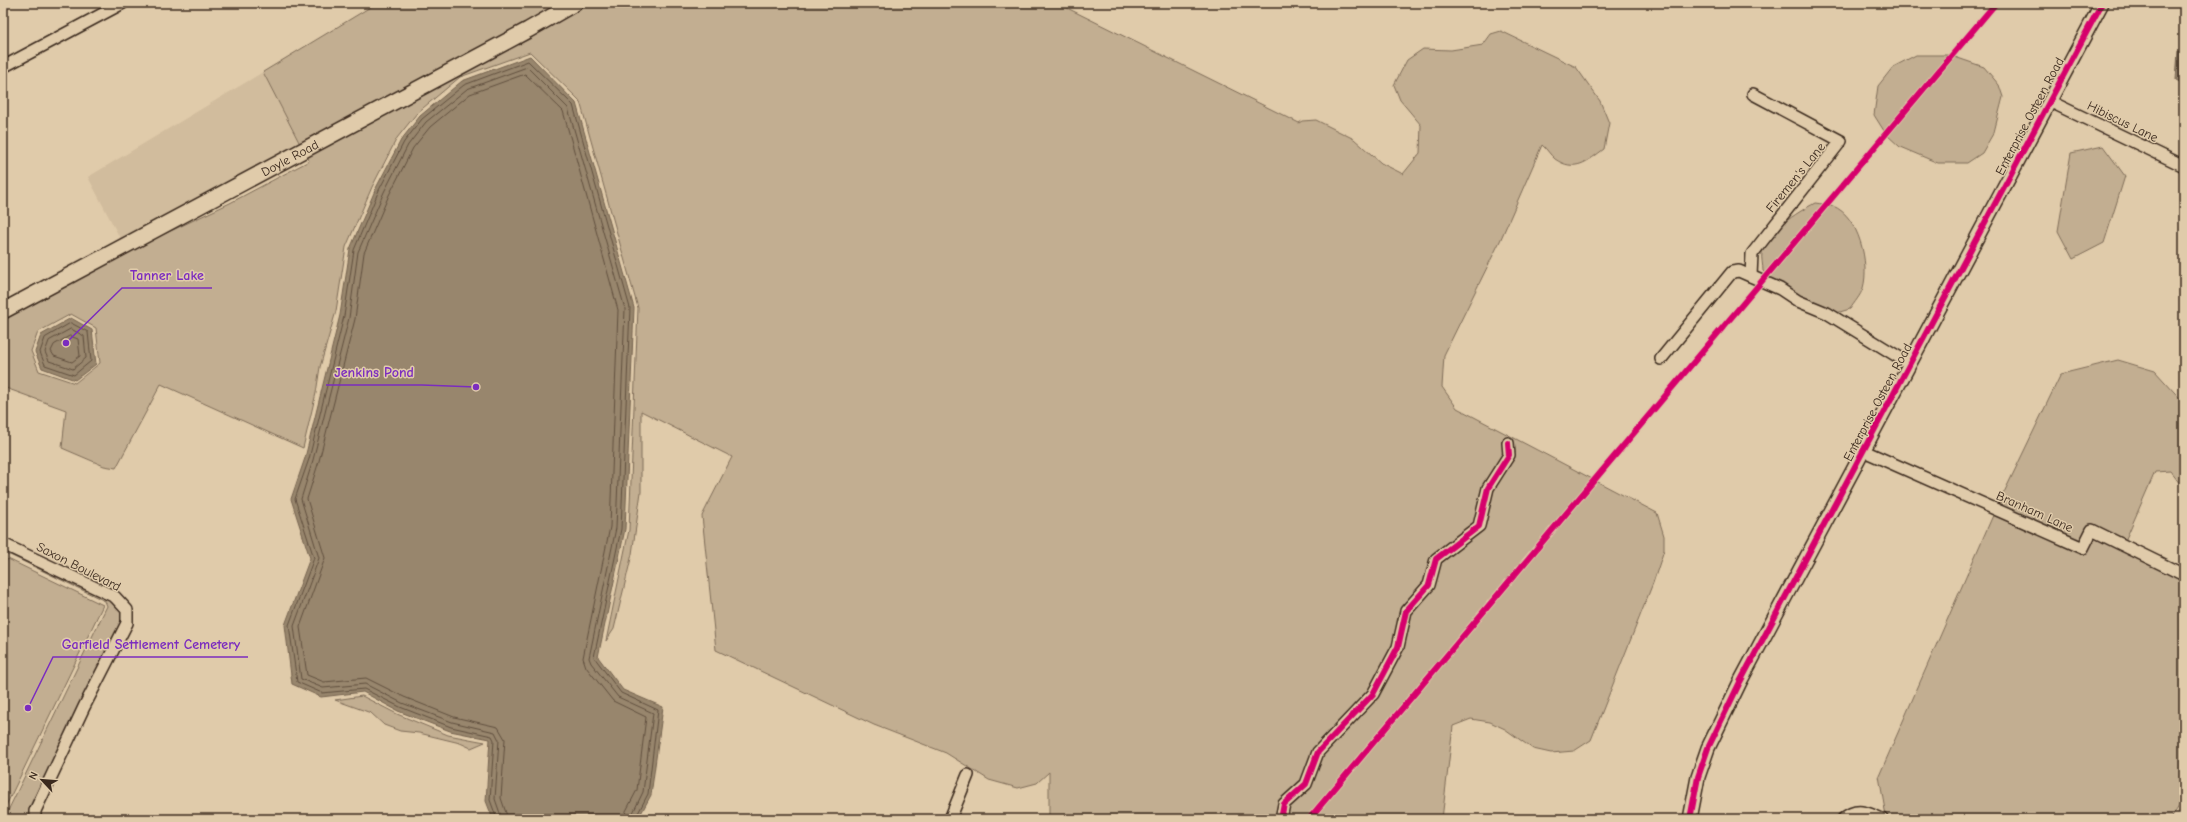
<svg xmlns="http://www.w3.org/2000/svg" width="2187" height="822" viewBox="0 0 2187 822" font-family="'Comic Neue',sans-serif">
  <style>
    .built { fill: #d1bc9d }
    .green { fill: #c2ae91; stroke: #7e6c58; fill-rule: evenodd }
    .water { fill: #98866d; stroke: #73614d }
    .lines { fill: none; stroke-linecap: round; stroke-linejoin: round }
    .shore { stroke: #604f3e; stroke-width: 1 }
    .minor-casing { stroke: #3b2a1e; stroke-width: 14 }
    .tertiary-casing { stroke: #3b2a1e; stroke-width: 16 }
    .secondary-casing { stroke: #3b2a1e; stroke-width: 18 }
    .minor { stroke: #e0cbaa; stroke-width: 11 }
    .tertiary { stroke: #e0cbaa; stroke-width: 13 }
    .secondary { stroke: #e0cbaa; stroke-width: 15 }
    .cycleway-casing { stroke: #e0cbaa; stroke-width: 8 }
    .cycleway { stroke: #d6006c; stroke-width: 6 }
    .labels { text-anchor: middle; stroke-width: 3; stroke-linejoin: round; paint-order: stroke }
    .street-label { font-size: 13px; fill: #3b2a1e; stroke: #e0cbaa }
    .leader { fill: none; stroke: #7b2cbf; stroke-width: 1.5 }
    .callout-dot { fill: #7b2cbf; stroke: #e0cbaa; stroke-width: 1.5 }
    .callout-label { font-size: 14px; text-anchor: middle; font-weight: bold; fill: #7b2cbf; stroke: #e0cbaa; stroke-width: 3; stroke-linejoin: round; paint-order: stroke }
  </style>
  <rect width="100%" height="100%" fill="#e0cbaa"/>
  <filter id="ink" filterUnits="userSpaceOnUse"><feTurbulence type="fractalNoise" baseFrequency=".025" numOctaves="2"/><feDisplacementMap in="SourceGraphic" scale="8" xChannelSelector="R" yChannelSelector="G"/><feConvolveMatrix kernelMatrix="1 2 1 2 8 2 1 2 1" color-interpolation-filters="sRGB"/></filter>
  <g filter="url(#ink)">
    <polygon class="built" points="263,72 301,146 122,242 88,177"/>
    <g class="green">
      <polygon points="377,3 565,3 301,146 263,72"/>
      <path d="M 585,3 L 1057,3 L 1299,123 L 1302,121 L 1316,120 L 1354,139 L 1381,163 L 1403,174 L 1420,153 L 1421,125 L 1400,100 L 1394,85 L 1407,60 L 1423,49 L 1451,50 L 1483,45 L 1491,34 L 1501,31 L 1576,67 L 1600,101 L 1609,123 L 1604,149 C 1588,161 1575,173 1555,159 C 1550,155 1547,149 1542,145 L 1500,241 L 1444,355 L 1442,387 L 1457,408 L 1657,513 L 1664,536 L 1664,550 L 1653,583 L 1591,740 L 1574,751 L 1551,753 L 1533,749 L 1505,729 L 1490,722 L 1471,719 L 1453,726 L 1442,819 L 1049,819 L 1049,772 L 1037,783 L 1018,788 L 989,780 L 946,753 L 874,725 L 716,650 L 702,516 L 732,457 L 641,411 L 641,492 L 632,554 L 614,629 L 606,641 L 629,530 L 638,308 L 581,105 L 579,100 L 530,52 L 460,77 L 417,113 L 397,138 L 372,187 L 346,247 L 336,311 L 320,367 L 316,393 L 303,448 L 161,384 L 116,468 L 104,466 L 62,448 L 66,410 L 3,387 L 3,318 L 109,260 L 230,203 L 309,161 L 306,155 L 531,35 ZM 71,314 L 96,328 L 100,363 L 75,383 L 39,371 L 31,351 L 38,332 Z"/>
      <polygon points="1916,55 1949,55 1984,67 1999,85 2003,97 1994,132 1982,153 1967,163 1938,163 1900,147 1886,134 1874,115 1878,86 1893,67"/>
      <polygon points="2103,146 2125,176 2104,243 2073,259 2058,231 2071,153"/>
      <path d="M 1815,203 C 1821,204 1828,204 1833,206 C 1859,216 1870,264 1863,288 C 1861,295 1854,303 1850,309 L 1833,314 L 1774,283 L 1763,271 C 1763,265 1761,258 1762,253 C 1765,232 1798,212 1815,203 Z"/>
      <polygon points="2118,360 2155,371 2184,403 2184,489 2170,471 2155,472 2125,541 2094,526 2081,542 1998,505 2061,374"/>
      <polygon points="1994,513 2081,552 2095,537 2184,580 2184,798 2171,819 1892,819 1886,816 1879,776"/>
      <polygon points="5,551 112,601 122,612 122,621 79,704 30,809 29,819 4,819 107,606 105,601 10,555 6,555 3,559"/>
      <polygon points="8,559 103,605 3,812 3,565"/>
      <polygon points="362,696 397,714 448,735 485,742 471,748 460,743 419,733 400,731 384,725 371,713 335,700"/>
    </g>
    <g class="water">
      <polygon points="2178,51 2184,54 2184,84 2176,80"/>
      <polygon points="530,56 576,103 634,308 625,529 598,657 623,690 663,707 651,795 638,819 493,819 486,801 490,739 450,731 398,711 363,692 321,697 292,684 285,625 310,558 291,499 305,458 340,315 350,249 376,188 401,140 420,116 462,81"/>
      <polygon points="71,318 92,330 96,364 75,380 42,368 35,352 41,335"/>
    </g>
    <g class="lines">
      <g class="shore">
        <polygon points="71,323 88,332 91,361 74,375 45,365 40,352 45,338"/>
        <polygon points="71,329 84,336 86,358 73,369 49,361 45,352 49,341"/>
        <polygon points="70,336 78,339 80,356 72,362 54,356 51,351 54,345"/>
        <polyline points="497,819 490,800 494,740 492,736 451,727 400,707 364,689 322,693 297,682 289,625 314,558 295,499 309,459 344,316 354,250 379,190 404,142 422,119 464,85 528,61 573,105 630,308 621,529 594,657 621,693 658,710 648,794 635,819"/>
        <polyline points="502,819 495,799 499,740 495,732 452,722 402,703 365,684 323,688 301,679 294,626 319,558 301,499 313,460 349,318 358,252 384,192 408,145 426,122 467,89 527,67 568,108 625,309 616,528 589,658 591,663 618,697 653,713 643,792 630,819"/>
        <polyline points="508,819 501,798 505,739 498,727 454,717 404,697 366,678 324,682 307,675 300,627 325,558 307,499 319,461 355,319 364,253 389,195 413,148 430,127 470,94 525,74 563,111 618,310 610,527 583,658 586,667 613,701 646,717 637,790 626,811 624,819"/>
      </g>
      <defs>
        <g id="minor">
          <polyline points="3,67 123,3"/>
          <polyline points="2049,101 2184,166"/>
          <polyline points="1751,276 1752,254 1841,141 1753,94"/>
          <polyline points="1661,359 1732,272 1739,271 1780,289 1798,301 1827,313 1910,364"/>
          <polyline points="1864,451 2083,548 2092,530 2184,575"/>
          <polyline points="3,544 115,597 127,610 127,623 84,707 35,811 35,819"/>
          <polyline points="950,819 968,775"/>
          <polyline points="1281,819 1284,804 1306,784 1318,752 1373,694 1398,647 1406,611 1429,585 1436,559 1479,526 1488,488 1509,455 1508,443"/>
          <path d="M 1843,819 C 1856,807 1867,812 1882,819"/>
        </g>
        <polyline id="tertiary" points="1690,819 1698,777 1708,748 1740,682 2102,3"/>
        <g id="secondary">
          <path id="s1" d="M 3,311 L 528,30 L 575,3"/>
        </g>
      </defs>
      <use href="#minor" class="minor-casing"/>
      <use href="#tertiary" class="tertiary-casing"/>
      <use href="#secondary" class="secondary-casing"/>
      <use href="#minor" class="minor"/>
      <use href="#tertiary" class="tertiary"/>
      <use href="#secondary" class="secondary"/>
      <defs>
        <g id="cycleway">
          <polyline points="1281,819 1284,804 1306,784 1318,752 1373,694 1398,647 1406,611 1429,585 1436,559 1479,526 1488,488 1509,455 1508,443"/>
          <polyline points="1309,819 1996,3"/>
          <polyline points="1690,819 1698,777 1708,748 1740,682 2102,3"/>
        </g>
      </defs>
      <use href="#cycleway" class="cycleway-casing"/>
      <use href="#cycleway" class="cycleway"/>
    </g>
  </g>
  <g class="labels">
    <g class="street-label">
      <text transform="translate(2029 116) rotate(-62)" y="5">Enterprise Osteen Road</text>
      <text transform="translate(2123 121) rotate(26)" y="5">Hibiscus Lane</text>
      <text dy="5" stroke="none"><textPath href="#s1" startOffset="325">Doyle Road</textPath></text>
      <text transform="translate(1795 177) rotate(-51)" y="5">Firemen's Lane</text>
      <text transform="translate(1877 402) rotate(-62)" y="5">Enterprise Osteen Road</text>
      <text transform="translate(2035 511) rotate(24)" y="5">Branham Lane</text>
      <text transform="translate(79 566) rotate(27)" y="5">Saxon Boulevard</text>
    </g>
  </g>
  <path class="leader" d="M66 343L122 288H212M476 387L422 385H326M28 708L53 657H248"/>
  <g class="callout-dot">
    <circle cx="66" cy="343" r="4"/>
    <circle cx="476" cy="387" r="4"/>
    <circle cx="28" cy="708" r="4"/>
  </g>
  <g class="callout-label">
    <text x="167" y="280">Tanner Lake</text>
    <text x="374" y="377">Jenkins Pond</text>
    <text x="151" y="649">Garfield Settlement Cemetery</text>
  </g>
  <rect width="2187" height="822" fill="none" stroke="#e0cbaa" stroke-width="16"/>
  <rect x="8" y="8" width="2171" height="806" fill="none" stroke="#3b2a1e" stroke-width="1.5" filter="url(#ink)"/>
  <g transform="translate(42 780) rotate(296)" stroke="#e0cbaa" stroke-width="3" paint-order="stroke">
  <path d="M0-3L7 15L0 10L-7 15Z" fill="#3b2a1e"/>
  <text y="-6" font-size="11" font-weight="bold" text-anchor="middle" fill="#3b2a1e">N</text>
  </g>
</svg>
